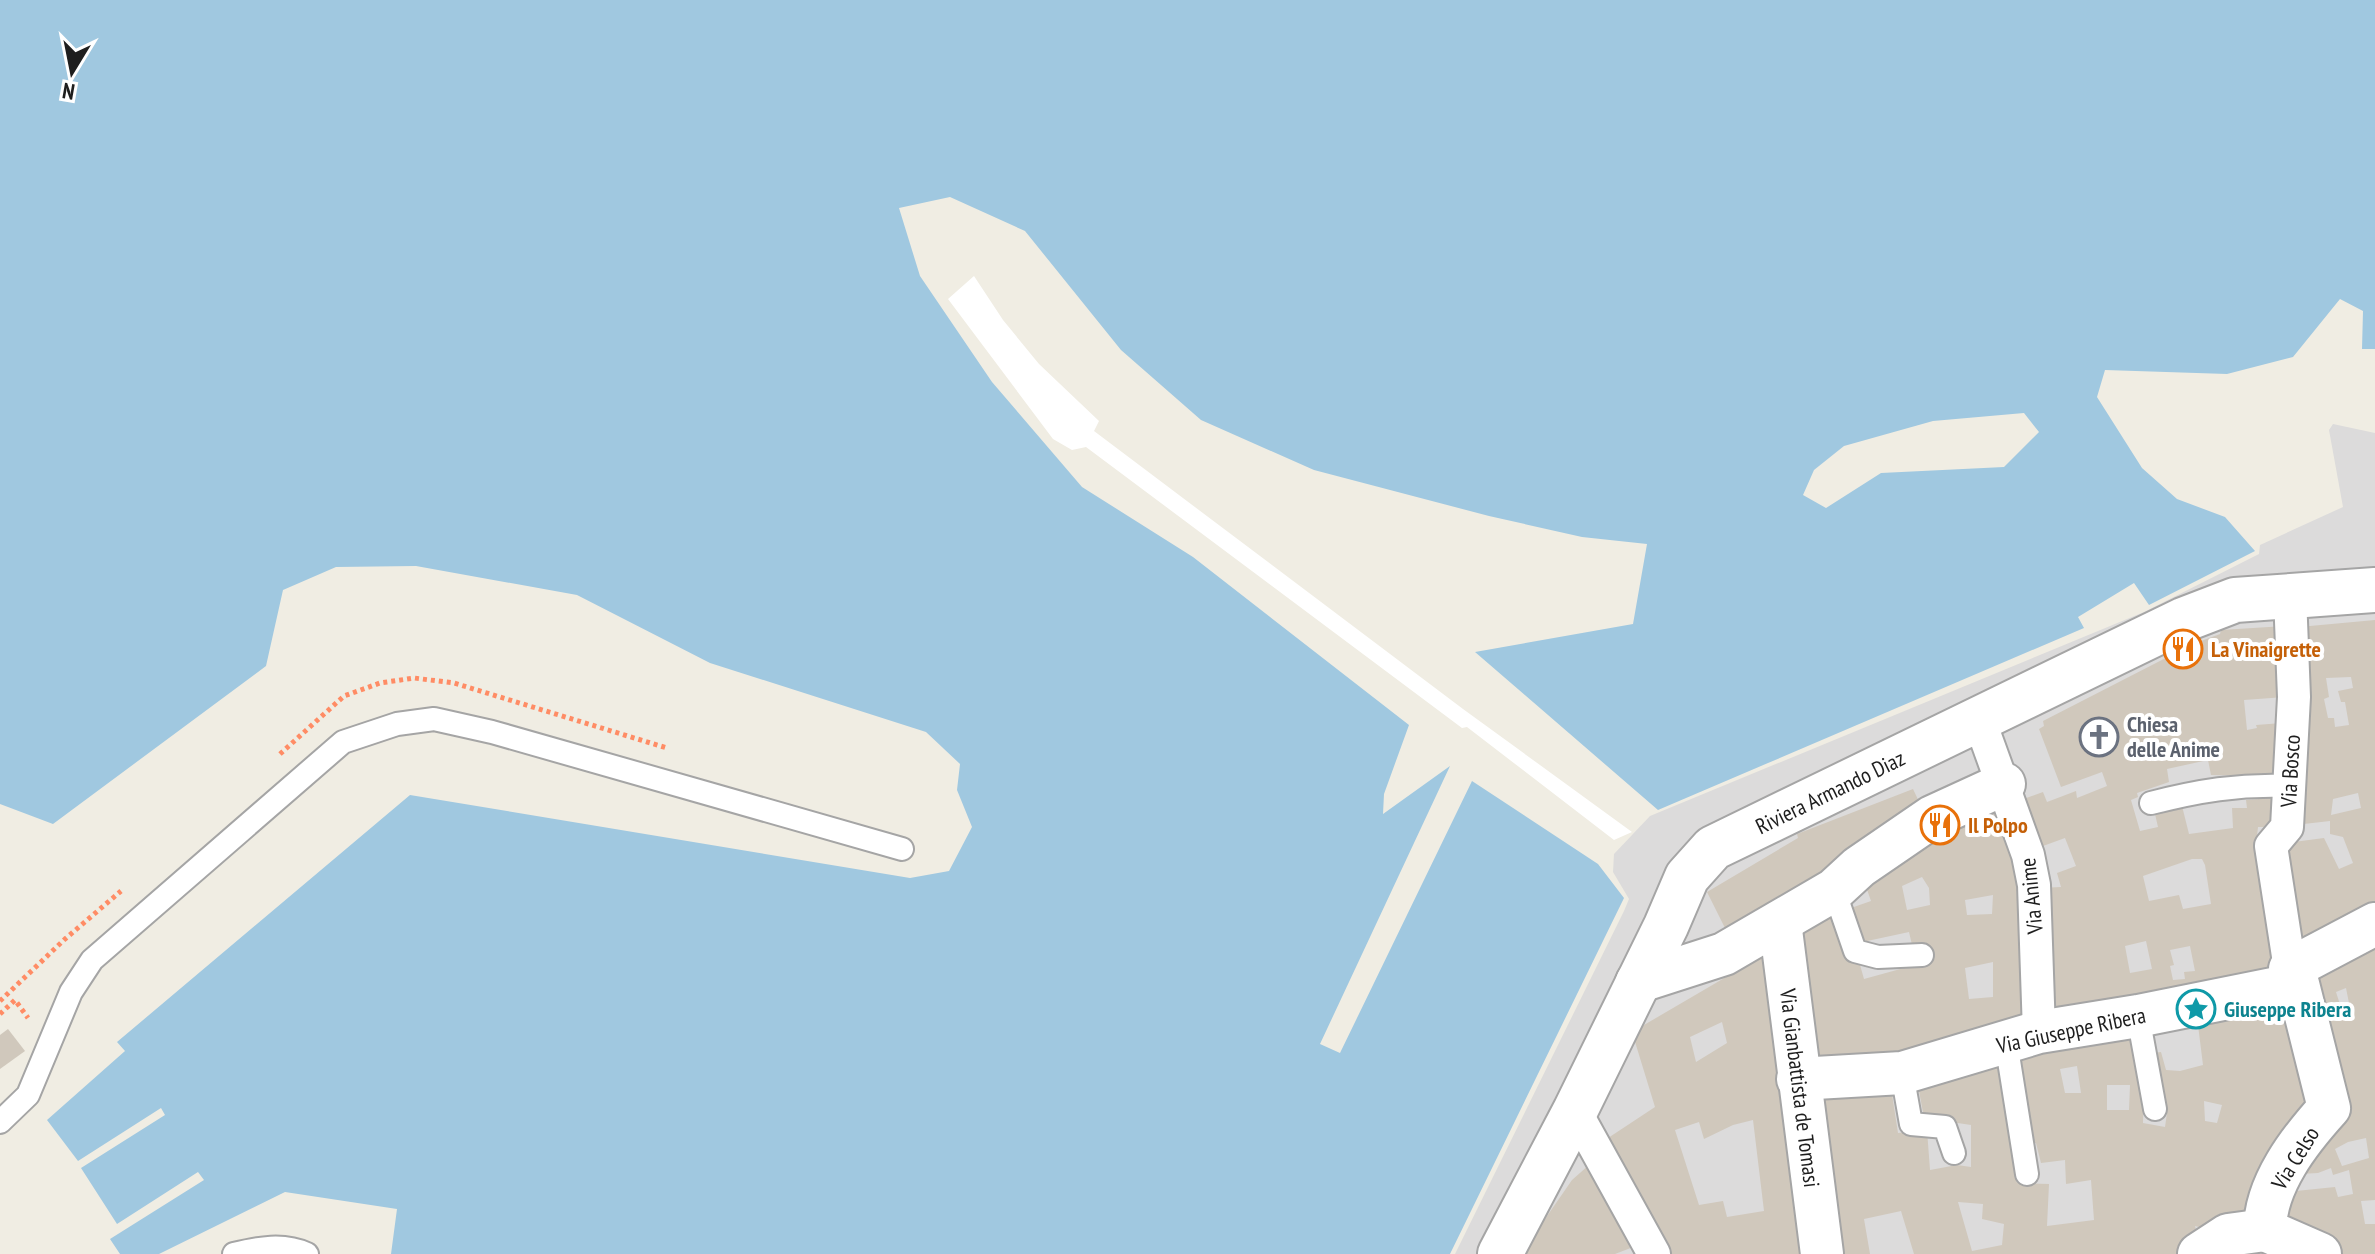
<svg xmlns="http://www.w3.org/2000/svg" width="2375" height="1254" viewBox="0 0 2375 1254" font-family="'PT Sans Narrow',sans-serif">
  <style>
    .residential { fill: #dcdbdb }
    .water { fill: #a0c8e0; fill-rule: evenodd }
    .pier { fill: #fff }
    .building { fill: #d0c8bc; fill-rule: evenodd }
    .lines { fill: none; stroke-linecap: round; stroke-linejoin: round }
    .service-casing { stroke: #a5a5a5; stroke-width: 26 }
    .pedestrian-casing { stroke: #a5a5a5; stroke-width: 36 }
    .minor-casing { stroke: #a5a5a5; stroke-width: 46 }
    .tertiary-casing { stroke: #a5a5a5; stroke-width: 48 }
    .path { stroke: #ff8c65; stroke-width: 5; stroke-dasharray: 4 4; stroke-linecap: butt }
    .service { stroke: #fff; stroke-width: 22 }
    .pedestrian { stroke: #fff; stroke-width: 32 }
    .minor { stroke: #fff; stroke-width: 42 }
    .tertiary { stroke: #fff; stroke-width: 44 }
    .labels { text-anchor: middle; stroke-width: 8; stroke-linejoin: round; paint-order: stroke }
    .food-label { font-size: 22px; font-weight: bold; fill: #c56008; stroke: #fff; text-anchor: start }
    .worship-label { font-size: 22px; font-weight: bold; fill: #5b616d; stroke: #fff; text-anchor: start }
    .street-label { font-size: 22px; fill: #1e1e1e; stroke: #fff }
    .culture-label { font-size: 22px; font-weight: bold; fill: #0d838f; stroke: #fff; text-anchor: start }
  </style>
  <rect width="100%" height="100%" fill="#f0ede3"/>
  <polygon class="residential" points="2333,424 2375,433 2375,1254 1455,1254 1624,911 1629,899 1613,872 1614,854 1650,816 2144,612 2259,554 2260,545 2343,507 2329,430"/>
  <path class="water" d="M 0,0 L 2375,0 L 2375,349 L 2362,349 L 2363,311 L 2340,299 L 2293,357 L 2227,374 L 2105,370 L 2097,397 L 2142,468 L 2177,499 L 2225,517 L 2255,551 L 2149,605 L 2134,583 L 2078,617 L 2084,628 L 1658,810 L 1475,652 L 1633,624 L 1647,544 L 1582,537 L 1489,516 L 1314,470 L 1201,420 L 1121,350 L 1025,231 L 950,197 L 899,208 L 920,276 L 992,382 L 1082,487 L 1193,557 L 1409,725 L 1384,794 L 1383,814 L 1450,766 L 1320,1044 L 1340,1053 L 1472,781 L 1598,864 L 1624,898 L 1450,1254 L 391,1254 L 397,1209 L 285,1192 L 159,1254 L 120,1254 L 110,1239 L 204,1180 L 198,1172 L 117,1224 L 81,1168 L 165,1115 L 161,1108 L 78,1161 L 47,1120 L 125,1051 L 117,1042 L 410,795 L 910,878 L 949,871 L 972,827 L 957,790 L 960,764 L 926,732 L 710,663 L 577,595 L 416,566 L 336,567 L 283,590 L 266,666 L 53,824 L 0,804 ZM 2024,413 L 2039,432 L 2004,467 L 1881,473 L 1826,508 L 1803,495 L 1814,470 L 1844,446 L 1933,421 Z"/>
  <polygon class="pier" points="974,276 1003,320 1039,364 1099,421 1094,431 1463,709 1632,832 1614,840 1467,727 1462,728 1086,447 1072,450 1053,439 948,299"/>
  <g class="building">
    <path d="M 2375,620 L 2375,913 L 2297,955 L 2279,844 L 2324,838 L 2339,869 L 2353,863 L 2343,837 L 2330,834 L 2330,821 L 2295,825 L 2299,627 ZM 2351,677 L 2353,688 L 2338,691 L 2341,702 L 2345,702 L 2349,725 L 2335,727 L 2334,718 L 2328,718 L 2324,699 L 2329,697 L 2326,678 ZM 2358,793 L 2361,808 L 2331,815 L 2333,799 Z"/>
    <path d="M 2285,626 L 2285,697 L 2244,700 L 2247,730 L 2257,728 L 2256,725 L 2282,723 L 2280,777 L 2211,775 L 2208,760 L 2167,769 L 2169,782 L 2137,793 L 2138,797 L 2131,800 L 2140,831 L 2158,827 L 2155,814 L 2182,806 L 2189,834 L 2233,828 L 2232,808 L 2247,808 L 2246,800 L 2259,799 L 2259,796 L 2275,797 L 2275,827 L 2258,827 L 2257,836 L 2261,835 L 2276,981 L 2045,1021 L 2040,888 L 2061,887 L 2057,873 L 2076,866 L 2065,838 L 2032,850 L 2015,802 L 2043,792 L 2047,802 L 2076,791 L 2077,798 L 2107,786 L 2102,772 L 2061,787 L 2039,729 L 2044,726 L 2043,721 L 2193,644 L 2220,634 L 2221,630 ZM 2192,859 L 2202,859 L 2205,865 L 2211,904 L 2183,909 L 2179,895 L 2149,901 L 2143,876 ZM 2146,941 L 2152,969 L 2130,973 L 2125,946 ZM 2190,946 L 2195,971 L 2184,972 L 2185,979 L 2173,980 L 2170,966 L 2174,965 L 2170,950 Z"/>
    <polygon points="1913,789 1923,810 1731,940 1707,892 1798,838 1797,834"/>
    <path d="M 2001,794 L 2026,867 L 2031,1025 L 1889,1068 L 1806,1068 L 1795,922 L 1834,908 L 1858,958 L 1864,979 L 1933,960 L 1932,947 L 1913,949 L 1909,932 L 1858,943 L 1851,908 L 1871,901 L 1862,875 ZM 1922,877 L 1929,888 L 1930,905 L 1907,910 L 1902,886 ZM 1993,895 L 1992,914 L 1967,915 L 1965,900 ZM 1993,962 L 1993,997 L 1969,999 L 1965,968 Z"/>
    <path d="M 2375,936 L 2375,1200 L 2361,1201 L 2365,1224 L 2375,1224 L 2375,1254 L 2337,1254 L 2281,1235 L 2285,1192 L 2335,1187 L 2338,1197 L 2353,1194 L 2349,1170 L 2333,1175 L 2331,1168 L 2318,1173 L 2299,1174 L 2313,1134 L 2302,974 ZM 2346,988 L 2351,1013 L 2344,1017 L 2336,992 ZM 2366,1138 L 2369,1158 L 2342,1166 L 2335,1149 L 2348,1142 Z"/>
    <path d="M 1774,949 L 1814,1254 L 1663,1254 L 1602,1142 L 1655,1107 L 1632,1032 ZM 1722,1022 L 1727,1043 L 1696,1062 L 1690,1037 ZM 1753,1120 L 1764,1211 L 1727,1217 L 1723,1201 L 1699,1205 L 1675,1130 L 1699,1122 L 1704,1139 L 1733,1125 Z"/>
    <path d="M 2295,995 L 2317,1082 L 2257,1219 L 2207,1229 L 2195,1226 L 2201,1247 L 2182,1254 L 1914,1254 L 1901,1211 L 1864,1219 L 1870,1254 L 1829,1254 L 1807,1089 L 1890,1081 L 1898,1133 L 1927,1130 L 1930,1170 L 1957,1165 L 1971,1167 L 1971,1125 L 1924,1118 L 1917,1080 L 2001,1058 L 2009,1095 L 2017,1183 L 2049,1184 L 2047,1226 L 2094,1220 L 2091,1180 L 2066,1184 L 2065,1160 L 2041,1163 L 2036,1143 L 2030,1144 L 2015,1045 L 2131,1027 L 2144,1084 L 2143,1123 L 2165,1127 L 2167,1113 L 2153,1053 L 2161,1052 L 2166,1070 L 2180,1071 L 2203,1065 L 2196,1009 ZM 2077,1066 L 2081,1093 L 2065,1093 L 2060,1069 ZM 2107,1085 L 2130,1085 L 2129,1110 L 2107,1110 ZM 2204,1101 L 2222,1105 L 2217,1123 L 2205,1121 ZM 1958,1202 L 1983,1204 L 1982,1219 L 2004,1224 L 2002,1245 L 1972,1251 Z"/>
    <polygon points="8,1029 25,1051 0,1069 0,1035"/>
    <polygon points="1589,1165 1641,1244 1615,1254 1526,1254 1527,1250 1525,1248 1572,1180"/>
  </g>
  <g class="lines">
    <defs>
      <g id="service">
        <path d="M 2151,803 C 2198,791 2239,784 2288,786"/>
        <polyline points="1834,890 1855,951 1878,957 1922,955"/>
        <polyline points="2138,1016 2155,1109"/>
        <polyline points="2006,1042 2027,1174"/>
        <polyline points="1902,1073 1911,1124 1945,1127 1954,1153"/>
        <polyline points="0,1122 28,1095 71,992 92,960 343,742 397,724 434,719 492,732 902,849"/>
        <path d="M 234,1254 C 259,1248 283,1243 307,1254"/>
      </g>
      <g id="pedestrian">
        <polyline points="2290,596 2294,697 2287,827 2271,846 2290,969 2298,984"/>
        <polyline points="1979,719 2028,855 2034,885 2039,1032"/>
        <polyline points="1575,1111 1654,1254"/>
      </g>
      <g id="minor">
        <polyline points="1780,922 1822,1254"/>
        <polyline points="2290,969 2375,924"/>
        <polyline points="1637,982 1724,954 1834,890 1859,867 1932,817 2004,784"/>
        <path d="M 1798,1079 L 1902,1073 L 2039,1032 L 2138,1016 L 2298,984 L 2329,1108 C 2300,1140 2265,1184 2265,1230 L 2320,1254"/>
        <polyline points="2199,1254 2228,1235 2265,1230"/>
      </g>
      <polyline id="tertiary" points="1500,1254 1575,1111 1666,926 1687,877 1713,848 2183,620 2235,600 2375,590"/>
    </defs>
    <use href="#service" class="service-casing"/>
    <use href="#pedestrian" class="pedestrian-casing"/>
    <use href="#minor" class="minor-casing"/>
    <use href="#tertiary" class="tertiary-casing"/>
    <g class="path">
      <polyline points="280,754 344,696 380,683 414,678 454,683 667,748"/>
      <polyline points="0,1001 65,939 121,891"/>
      <polyline points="0,1014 15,1000 28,1018"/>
    </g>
    <use href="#service" class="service"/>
    <use href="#pedestrian" class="pedestrian"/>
    <use href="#minor" class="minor"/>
    <use href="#tertiary" class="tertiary"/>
  </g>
  <defs>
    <symbol id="restaurant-ring" viewBox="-11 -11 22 22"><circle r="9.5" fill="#fff" stroke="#e8710a" stroke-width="1.5"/><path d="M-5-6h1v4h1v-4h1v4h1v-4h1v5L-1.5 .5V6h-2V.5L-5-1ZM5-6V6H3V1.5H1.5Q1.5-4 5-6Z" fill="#e8710a"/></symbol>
    <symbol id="church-ring" viewBox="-11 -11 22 22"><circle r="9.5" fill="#fff" stroke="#6b7280" stroke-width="1.5"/><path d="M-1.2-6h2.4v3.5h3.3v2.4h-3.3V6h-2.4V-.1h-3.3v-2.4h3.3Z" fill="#6b7280"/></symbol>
    <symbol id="sight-ring" viewBox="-11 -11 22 22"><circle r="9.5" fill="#fff" stroke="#0f9aa8" stroke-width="1.5"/><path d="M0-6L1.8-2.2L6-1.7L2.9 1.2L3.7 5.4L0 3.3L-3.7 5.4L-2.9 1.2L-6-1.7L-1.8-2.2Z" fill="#0f9aa8"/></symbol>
  </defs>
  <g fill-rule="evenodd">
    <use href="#restaurant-ring" x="2161" y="627" width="44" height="44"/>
    <use href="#church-ring" x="2077" y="715" width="44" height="44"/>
    <use href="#restaurant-ring" x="1918" y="803" width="44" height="44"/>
    <use href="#sight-ring" x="2174" y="987" width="44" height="44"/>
  </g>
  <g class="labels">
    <g class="food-label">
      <text x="2211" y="657">La Vinaigrette</text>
      <text x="1968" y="833">Il Polpo</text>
    </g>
    <g class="worship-label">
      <text x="2127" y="732">Chiesa<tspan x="2127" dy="25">delle Anime</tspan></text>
    </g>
    <g class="street-label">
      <text transform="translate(2290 771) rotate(-87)" y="8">Via Bosco</text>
      <text transform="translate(1830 792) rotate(-26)" y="8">Riviera Armando Diaz</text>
      <text transform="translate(2031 896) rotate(-96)" y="8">Via Anime</text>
      <text transform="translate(2071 1030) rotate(-12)" y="8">Via Giuseppe Ribera</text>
      <text transform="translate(1800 1088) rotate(83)" y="8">Via Gianbattista de Tomasi</text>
      <text transform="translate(2295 1158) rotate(-58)" y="8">Via Celso</text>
    </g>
    <g class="culture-label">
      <text x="2224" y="1017">Giuseppe Ribera</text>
    </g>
  </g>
  <g transform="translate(72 72) rotate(190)" stroke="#ffffff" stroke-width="6" paint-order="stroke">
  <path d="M0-6L14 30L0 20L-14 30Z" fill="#1e1e1e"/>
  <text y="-12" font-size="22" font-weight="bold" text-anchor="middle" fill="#1e1e1e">N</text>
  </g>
</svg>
